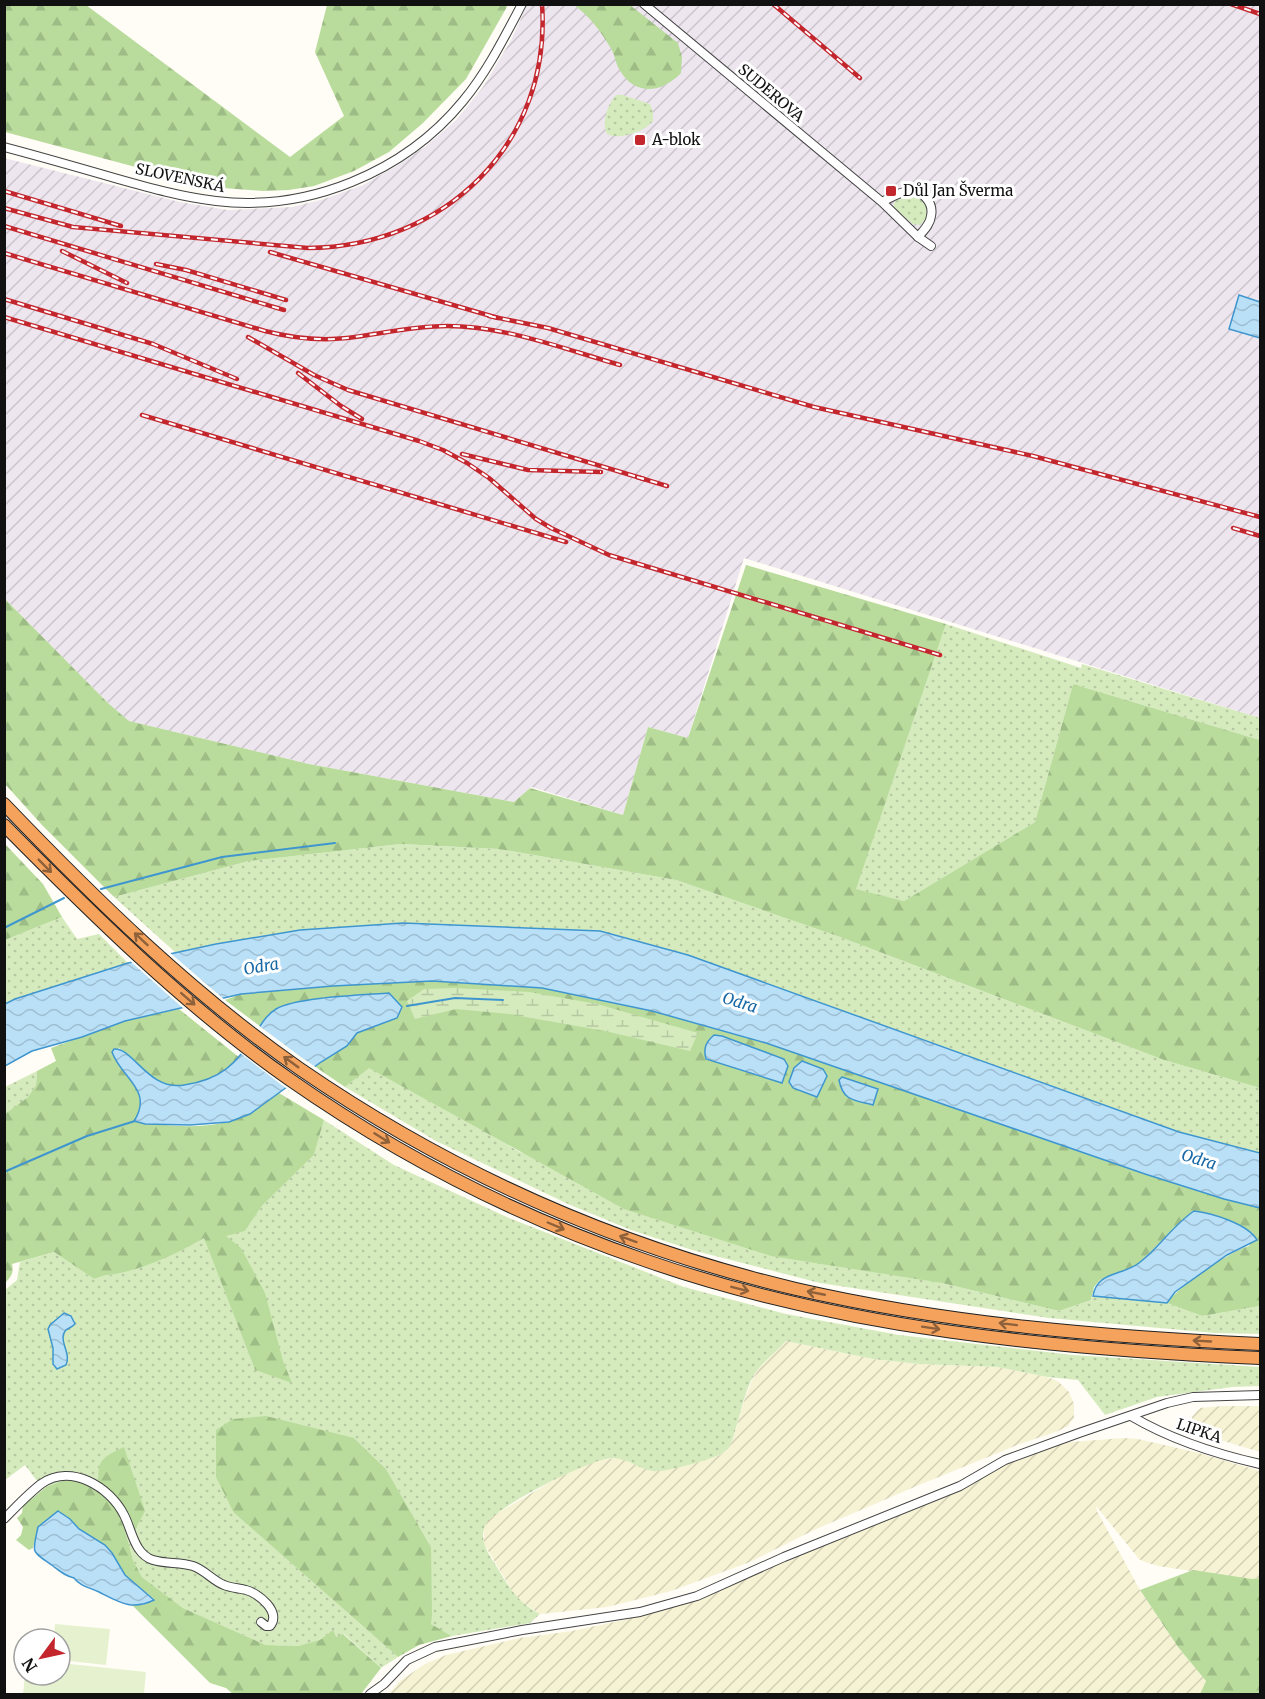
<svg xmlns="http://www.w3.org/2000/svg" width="1265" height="1699" viewBox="0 0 1265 1699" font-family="Merriweather,serif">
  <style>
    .industrial { fill: url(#industrial-furrows) }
    .farmland { fill: url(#farmland-furrows) }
    .grass { fill: url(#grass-dots) }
    .forest { fill: url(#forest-firs) }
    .wetland { fill: url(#wetland-marsh) }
    .pitch { fill: #e6f2cf }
    .water { fill: url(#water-waves); stroke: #3f96cf; stroke-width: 1.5 }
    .pier { fill: #fffdf5 }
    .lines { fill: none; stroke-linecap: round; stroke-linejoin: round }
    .stream { stroke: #3f96cf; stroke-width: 2 }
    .minor-casing { stroke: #444; stroke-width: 10 }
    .highway-casing { stroke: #222; stroke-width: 14 }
    .minor { stroke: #fff; stroke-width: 8 }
    .highway { stroke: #f5a25d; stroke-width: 12 }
    .rail-casing { stroke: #c4262e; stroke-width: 4.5 }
    .rail { stroke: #fff; stroke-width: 2; stroke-dasharray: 7; stroke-linecap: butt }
    .oneway { stroke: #8e613b }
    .poi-dot { fill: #c4262e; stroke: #fff; stroke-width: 2 }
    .labels { text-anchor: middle; stroke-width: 6; stroke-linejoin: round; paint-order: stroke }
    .street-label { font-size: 15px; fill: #111; stroke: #fff }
    .poi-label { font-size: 15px; fill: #111; stroke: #fff; text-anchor: start }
    .water-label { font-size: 16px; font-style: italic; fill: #1768a6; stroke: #fff }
  </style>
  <defs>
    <pattern id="industrial-furrows" width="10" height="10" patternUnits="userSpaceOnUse" patternTransform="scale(1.5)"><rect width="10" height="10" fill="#eee6ef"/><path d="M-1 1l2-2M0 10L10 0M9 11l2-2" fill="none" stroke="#cbc4cc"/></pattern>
    <pattern id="farmland-furrows" width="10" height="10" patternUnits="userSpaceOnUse" patternTransform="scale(1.5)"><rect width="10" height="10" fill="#f6f3d4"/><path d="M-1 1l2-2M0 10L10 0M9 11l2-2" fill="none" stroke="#d2cfb5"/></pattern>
    <pattern id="grass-dots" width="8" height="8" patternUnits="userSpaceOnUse" patternTransform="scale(1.5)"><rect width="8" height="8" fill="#d5ebbd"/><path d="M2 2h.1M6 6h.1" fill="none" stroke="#b6c8a1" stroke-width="1.8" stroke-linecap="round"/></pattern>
    <pattern id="forest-firs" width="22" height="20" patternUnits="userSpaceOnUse" patternTransform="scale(1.5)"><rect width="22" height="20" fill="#b9dc9c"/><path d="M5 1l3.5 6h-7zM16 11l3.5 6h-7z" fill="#9ebc85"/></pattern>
    <pattern id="wetland-marsh" width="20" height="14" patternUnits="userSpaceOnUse" patternTransform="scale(1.5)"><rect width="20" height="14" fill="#d5ebbd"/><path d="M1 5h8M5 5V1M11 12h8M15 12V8" fill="none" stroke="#b6c8a1"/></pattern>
    <pattern id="water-waves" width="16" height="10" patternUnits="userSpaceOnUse" patternTransform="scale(1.5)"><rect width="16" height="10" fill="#b9e0f7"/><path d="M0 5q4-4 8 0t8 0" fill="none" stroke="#9ebfd3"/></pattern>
  </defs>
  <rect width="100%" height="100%" fill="#fffdf5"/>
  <polygon class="industrial" points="527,5 1260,5 1260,718 744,558 688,738 648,727 623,815 535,788 531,787 514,802 309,764 129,721 108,703 5,599 4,158 180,202 228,210 292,207 324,199 363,185 398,165 426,146 456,120 483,87 511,40"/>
  <g class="farmland">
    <polygon points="786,1341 873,1359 919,1364 997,1367 1048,1377 1059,1382 1069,1392 1074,1404 1074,1418 1068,1426 1058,1431 1020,1444 919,1485 814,1530 750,1562 671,1591 607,1607 551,1613 540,1614 517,1599 484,1544 484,1528 489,1518 566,1473 583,1465 599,1460 620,1458 653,1471 718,1456 725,1452 732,1442 745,1398 753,1378 759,1368"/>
    <polygon points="1223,1406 1260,1406 1260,1452 1200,1434 1193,1427 1192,1417 1200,1408"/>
    <polygon points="1123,1438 1138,1439 1199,1453 1260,1471 1260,1578 1253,1579 1231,1577 1158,1566 1145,1562 1139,1559 1096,1506 1097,1511 1140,1590 1178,1647 1206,1681 1200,1694 389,1694 400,1681 425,1664 446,1655 520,1638 572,1631 624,1620 699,1599 848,1534 939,1500 1013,1460 1059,1443"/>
  </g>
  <g class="grass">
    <path d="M 616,95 L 623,95 L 650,104 L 653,112 L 653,121 C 645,131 619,141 607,134 C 601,123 608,103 616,95 Z"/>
    <path d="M 911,195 C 924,197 929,207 926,219 L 920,225 L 913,224 L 893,207 L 895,201 Z"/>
    <polygon points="946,624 1081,668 1082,664 1260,718 1260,740 1073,684 1035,822 904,901 855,889"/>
    <polygon points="401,844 499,849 676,880 840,937 1164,1060 1260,1088 1260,1153 1179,1132 688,955 600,931 403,923 216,944 176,953 114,897 249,861"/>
    <polygon points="62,917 77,939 99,934 128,963 5,1004 5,940"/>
    <polygon points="369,1067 520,1152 942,1283 1059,1311 1091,1300 1093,1296 1167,1303 1202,1316 1260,1306 1260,1334 1215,1333 1049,1318 820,1283 692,1250 631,1230 568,1204 436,1141 345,1087"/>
    <polygon points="37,1071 36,1085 28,1097 5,1115 5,1087"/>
    <path d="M 324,1120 L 394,1165 L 509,1218 L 684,1287 L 786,1314 L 899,1335 L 1073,1355 L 1260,1367 L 1260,1386 L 1232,1387 L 1157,1397 L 1105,1415 L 1078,1380 L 1048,1377 L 997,1367 L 919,1364 L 873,1359 L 786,1341 C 778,1350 768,1358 760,1367 C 748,1380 743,1404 738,1421 C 734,1432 733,1447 723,1453 C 714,1459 663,1473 653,1471 C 635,1468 626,1455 606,1459 C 585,1462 491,1509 485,1526 C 479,1540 488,1553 495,1564 C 508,1585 516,1602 540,1614 L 530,1623 L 452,1636 L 431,1624 L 431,1547 L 386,1469 L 354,1438 L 234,1513 L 398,1657 L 381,1668 L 344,1634 L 336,1638 L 298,1646 L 266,1645 L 183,1608 L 142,1577 L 133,1560 L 122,1519 L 111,1503 L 101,1492 L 67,1479 L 46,1487 L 40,1485 L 25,1465 L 5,1480 L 5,1290 L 17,1280 L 20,1262 L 54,1252 L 94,1279 C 103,1275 112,1275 121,1273 C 153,1264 176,1254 204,1237 L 255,1370 L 291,1382 L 225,1235 L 245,1231 L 262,1206 L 314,1155 Z"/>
  </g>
  <g class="forest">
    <polygon points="4,5 86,5 290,157 344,116 315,52 327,5 508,5 466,79 423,123 389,152 354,171 314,186 289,190 263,191 210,187 5,132"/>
    <path d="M 574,5 L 630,5 L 678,43 L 682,57 L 681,73 C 661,94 634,96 619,69 C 615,62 615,54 610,47 C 600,30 590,17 574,5 Z"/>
    <polygon points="746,565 946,624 856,889 904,901 1035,822 1073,684 1260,740 1260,1088 1164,1060 840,937 676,880 499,849 401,844 249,861 114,897 42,825 5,784 5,599 108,703 129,721 309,764 514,802 530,788 623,815 648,727 688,738"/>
    <polygon points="4,843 43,884 62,917 5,940"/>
    <path d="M 432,981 L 542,988 L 652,1011 L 766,1043 L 1145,1174 L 1224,1199 L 1260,1208 L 1260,1306 L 1202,1316 L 1167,1303 C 1175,1289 1232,1250 1249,1246 L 1253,1233 L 1234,1222 L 1200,1212 L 1194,1211 L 1185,1218 L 1139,1263 L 1129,1269 L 1100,1280 L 1094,1287 L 1091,1300 L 1059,1311 L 942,1283 L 771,1256 L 624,1209 L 369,1068 L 345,1087 L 301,1057 L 225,1000 L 241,994 L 333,986 Z"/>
    <path d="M 179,1009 L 240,1058 C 222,1076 184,1096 159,1082 C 143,1073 134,1057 119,1048 L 114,1057 C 129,1076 150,1096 135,1121 C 170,1127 215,1131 249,1114 C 259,1109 269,1100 279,1093 L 324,1120 L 314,1155 L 262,1206 L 245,1231 L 226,1236 L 241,1248 L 265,1293 L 283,1361 L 292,1383 L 255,1370 L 204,1238 C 176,1254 153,1265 121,1273 C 112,1275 103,1275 94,1279 L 54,1252 L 12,1264 C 14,1273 11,1277 5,1283 L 4,1115 L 28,1097 L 36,1085 L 37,1071 L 56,1061 L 51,1048 L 125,1021 Z"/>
    <polygon points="266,1416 354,1438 386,1469 431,1547 432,1616 431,1624 452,1636 419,1645 398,1657 234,1513 216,1477 216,1430 233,1419"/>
    <path d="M 124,1447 L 145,1511 L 135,1530 L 117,1497 L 99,1484 C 96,1459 104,1457 124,1447 Z"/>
    <polygon points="67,1479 91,1485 111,1503 122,1519 133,1560 142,1577 183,1608 266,1645 298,1646 320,1640 333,1630 336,1637 343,1634 381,1668 361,1694 233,1694 226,1688 210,1683 132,1605 143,1605 154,1599 125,1575 112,1553 105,1545 79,1529 70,1519 38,1527 33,1548 29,1550 16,1540 21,1535 23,1527 17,1518 22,1513 23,1506 46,1487"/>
    <polygon points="1193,1570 1252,1579 1260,1578 1260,1694 1200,1694 1206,1681 1178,1647 1140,1590"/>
  </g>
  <polygon class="wetland" points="455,988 529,992 597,1004 698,1033 690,1051 605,1031 509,1014 456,1009 415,1019 407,1001 424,989"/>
  <g class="pitch">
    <polygon points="55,1624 110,1629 106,1665 60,1660 60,1639 54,1639"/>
    <polygon points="60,1663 146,1672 144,1694 23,1694 25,1675 60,1675"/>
  </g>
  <g class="water">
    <polygon points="1239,295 1260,302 1260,338 1229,329"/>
    <polygon points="403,923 600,931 688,955 1179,1132 1260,1153 1260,1208 1224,1199 1145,1174 766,1043 652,1011 542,988 432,981 333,986 241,994 125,1021 82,1037 32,1051 5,1066 5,1004 15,999 128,963 216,944 300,930"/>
    <path d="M 389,993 L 402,1007 L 397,1018 L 357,1033 L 347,1046 L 321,1062 L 250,1114 L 229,1122 L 190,1125 L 145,1124 L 134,1121 C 154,1090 121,1078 112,1052 L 114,1049 C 133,1047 148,1091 184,1085 C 220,1080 237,1064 255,1034 C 261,1025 266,1015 276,1009 C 296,997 363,995 389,993 Z"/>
    <path d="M 714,1035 L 722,1036 L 784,1059 L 788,1066 L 782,1083 L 706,1059 C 703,1048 706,1042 714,1035 Z"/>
    <polygon points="802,1061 823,1069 827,1076 817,1097 793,1088 789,1082 794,1068"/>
    <path d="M 842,1077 L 878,1089 L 873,1105 C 854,1100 843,1101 839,1080 Z"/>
    <path d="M 1194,1211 C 1212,1213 1248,1224 1257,1240 L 1227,1255 L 1175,1292 L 1167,1303 L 1093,1296 C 1097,1271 1122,1276 1139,1263 C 1159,1248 1173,1225 1194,1211 Z"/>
    <path d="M 64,1313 L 71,1316 L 75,1324 C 72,1327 69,1328 66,1330 C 57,1340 72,1353 66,1365 L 57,1369 L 53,1364 L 53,1348 L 48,1329 L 50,1325 Z"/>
    <path d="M 58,1511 L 70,1519 L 79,1529 L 105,1545 L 112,1553 L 125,1575 L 154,1600 C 132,1611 119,1602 99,1592 C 89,1587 81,1587 74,1578 C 65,1576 61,1572 53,1566 C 31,1550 32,1555 38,1527 Z"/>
  </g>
  <g class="pier">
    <polygon points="168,951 226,1001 185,1010 129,960"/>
    <polygon points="258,1025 301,1057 317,1068 289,1090 279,1083 240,1053"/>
  </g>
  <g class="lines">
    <g class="stream">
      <polyline points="101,889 222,857 335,843"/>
      <polyline points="4,928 64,898"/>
      <polyline points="407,1006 455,998 503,1000"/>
      <polyline points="4,1172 87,1136 135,1121"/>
    </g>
    <defs>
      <g id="minor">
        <path d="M 644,4 L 882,202 L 918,237 C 923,231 930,225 931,216 C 934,203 922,189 909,191 C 899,192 890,198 882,202"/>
        <path d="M 4,147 C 42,157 80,168 118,179 C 150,188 182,197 216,201 C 307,212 404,173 463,101 C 487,72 504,38 522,4"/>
        <polyline points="918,237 931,246"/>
        <path d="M 1131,1416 C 1170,1439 1216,1454 1260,1464"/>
        <path d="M 4,1519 C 16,1507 28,1494 41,1484 C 71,1463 110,1487 124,1515 C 132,1530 134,1554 153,1560 C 166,1564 180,1562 193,1566 C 205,1570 213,1581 224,1585 C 231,1588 239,1588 246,1590 C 258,1593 282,1612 270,1626 L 266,1626 L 261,1622"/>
        <polyline points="370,1694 384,1684 407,1660 435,1647 522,1630 640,1612 697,1596 784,1557 960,1486 1005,1460 1079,1433 1167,1403 1193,1397 1260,1395"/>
      </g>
      <g id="highway">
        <path d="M 4,804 C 95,899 191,993 300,1069 C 450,1172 618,1247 796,1289 C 948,1324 1105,1337 1260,1344"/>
        <path d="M 4,825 C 93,915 185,1006 289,1079 C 399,1156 521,1218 647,1261 C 843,1329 1055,1349 1260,1358"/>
      </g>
    </defs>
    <use href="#minor" class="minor-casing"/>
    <use href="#highway" class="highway-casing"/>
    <use href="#minor" class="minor"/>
    <use href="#highway" class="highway"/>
    <defs>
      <g id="rail">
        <polyline points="773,4 860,78"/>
        <polyline points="1231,4 1260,14"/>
        <polyline points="4,191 121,226"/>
        <path d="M 4,208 L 73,227 L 308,248 C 444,247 552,144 542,4"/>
        <polyline points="4,226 284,310"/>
        <polyline points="62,251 127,283"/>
        <polyline points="270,252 498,318"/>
        <path d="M 4,253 L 265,331 C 292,338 319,341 347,338 C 380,334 413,326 447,326 C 506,326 564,349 620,365"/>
        <polyline points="156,264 186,270 286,300"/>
        <polyline points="4,299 153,344 237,379"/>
        <polyline points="489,316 548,328 814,407 1033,456 1260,517"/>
        <polyline points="4,317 419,441 443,450 467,463 489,478 536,519 551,528 609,555 940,655"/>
        <polyline points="248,337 314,375 348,390 644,479"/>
        <polyline points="298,373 341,406 362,419"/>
        <polyline points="142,415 566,542"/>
        <polyline points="462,454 528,470 601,472"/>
        <polyline points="637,477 667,486"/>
        <polyline points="1233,528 1260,536"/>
      </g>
    </defs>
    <use href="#rail" class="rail-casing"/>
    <use href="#rail" class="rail"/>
  </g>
  <defs><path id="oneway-shaft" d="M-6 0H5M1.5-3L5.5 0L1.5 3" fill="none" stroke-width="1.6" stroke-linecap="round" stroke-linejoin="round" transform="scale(1.5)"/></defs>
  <g class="oneway">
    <use href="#oneway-shaft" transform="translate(45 866) rotate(45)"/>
    <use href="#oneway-shaft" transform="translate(141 939) rotate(-137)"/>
    <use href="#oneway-shaft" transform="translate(188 999) rotate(41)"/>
    <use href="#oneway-shaft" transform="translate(291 1062) rotate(-144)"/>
    <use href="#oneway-shaft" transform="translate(382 1138) rotate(32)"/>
    <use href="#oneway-shaft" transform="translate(556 1226) rotate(23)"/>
    <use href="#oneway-shaft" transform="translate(628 1239) rotate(-160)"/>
    <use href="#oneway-shaft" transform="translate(740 1289) rotate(14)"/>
    <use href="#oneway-shaft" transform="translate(816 1293) rotate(-169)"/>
    <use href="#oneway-shaft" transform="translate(1008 1324) rotate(-173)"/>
    <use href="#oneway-shaft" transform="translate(931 1328) rotate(9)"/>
    <use href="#oneway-shaft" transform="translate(1202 1341) rotate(-177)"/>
  </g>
  <g class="poi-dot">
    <rect x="634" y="134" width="12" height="12" rx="3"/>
    <rect x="885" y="185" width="12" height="12" rx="3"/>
  </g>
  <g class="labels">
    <g class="street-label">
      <text transform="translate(771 93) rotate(40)" y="5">SUDEROVA</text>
      <text transform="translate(180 178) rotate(12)" y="5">SLOVENSKÁ</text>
      <text transform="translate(1199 1431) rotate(19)" y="5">LIPKA</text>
    </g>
    <g class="poi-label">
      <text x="652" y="145">A-blok</text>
      <text x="903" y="196">Důl Jan Šverma</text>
    </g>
    <g class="water-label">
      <text transform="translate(261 966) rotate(-10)" y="6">Odra</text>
      <text transform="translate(740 1002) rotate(17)" y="6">Odra</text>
      <text transform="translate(1199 1159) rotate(17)" y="6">Odra</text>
    </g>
  </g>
  <rect width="1265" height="1699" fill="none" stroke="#111111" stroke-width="12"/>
  <g transform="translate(42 1657) rotate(237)"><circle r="28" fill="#ffffff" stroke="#a0a0a0" stroke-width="1.5"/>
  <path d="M0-4.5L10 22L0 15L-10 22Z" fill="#c4262e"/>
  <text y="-9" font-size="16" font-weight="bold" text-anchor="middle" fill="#111111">N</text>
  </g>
</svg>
